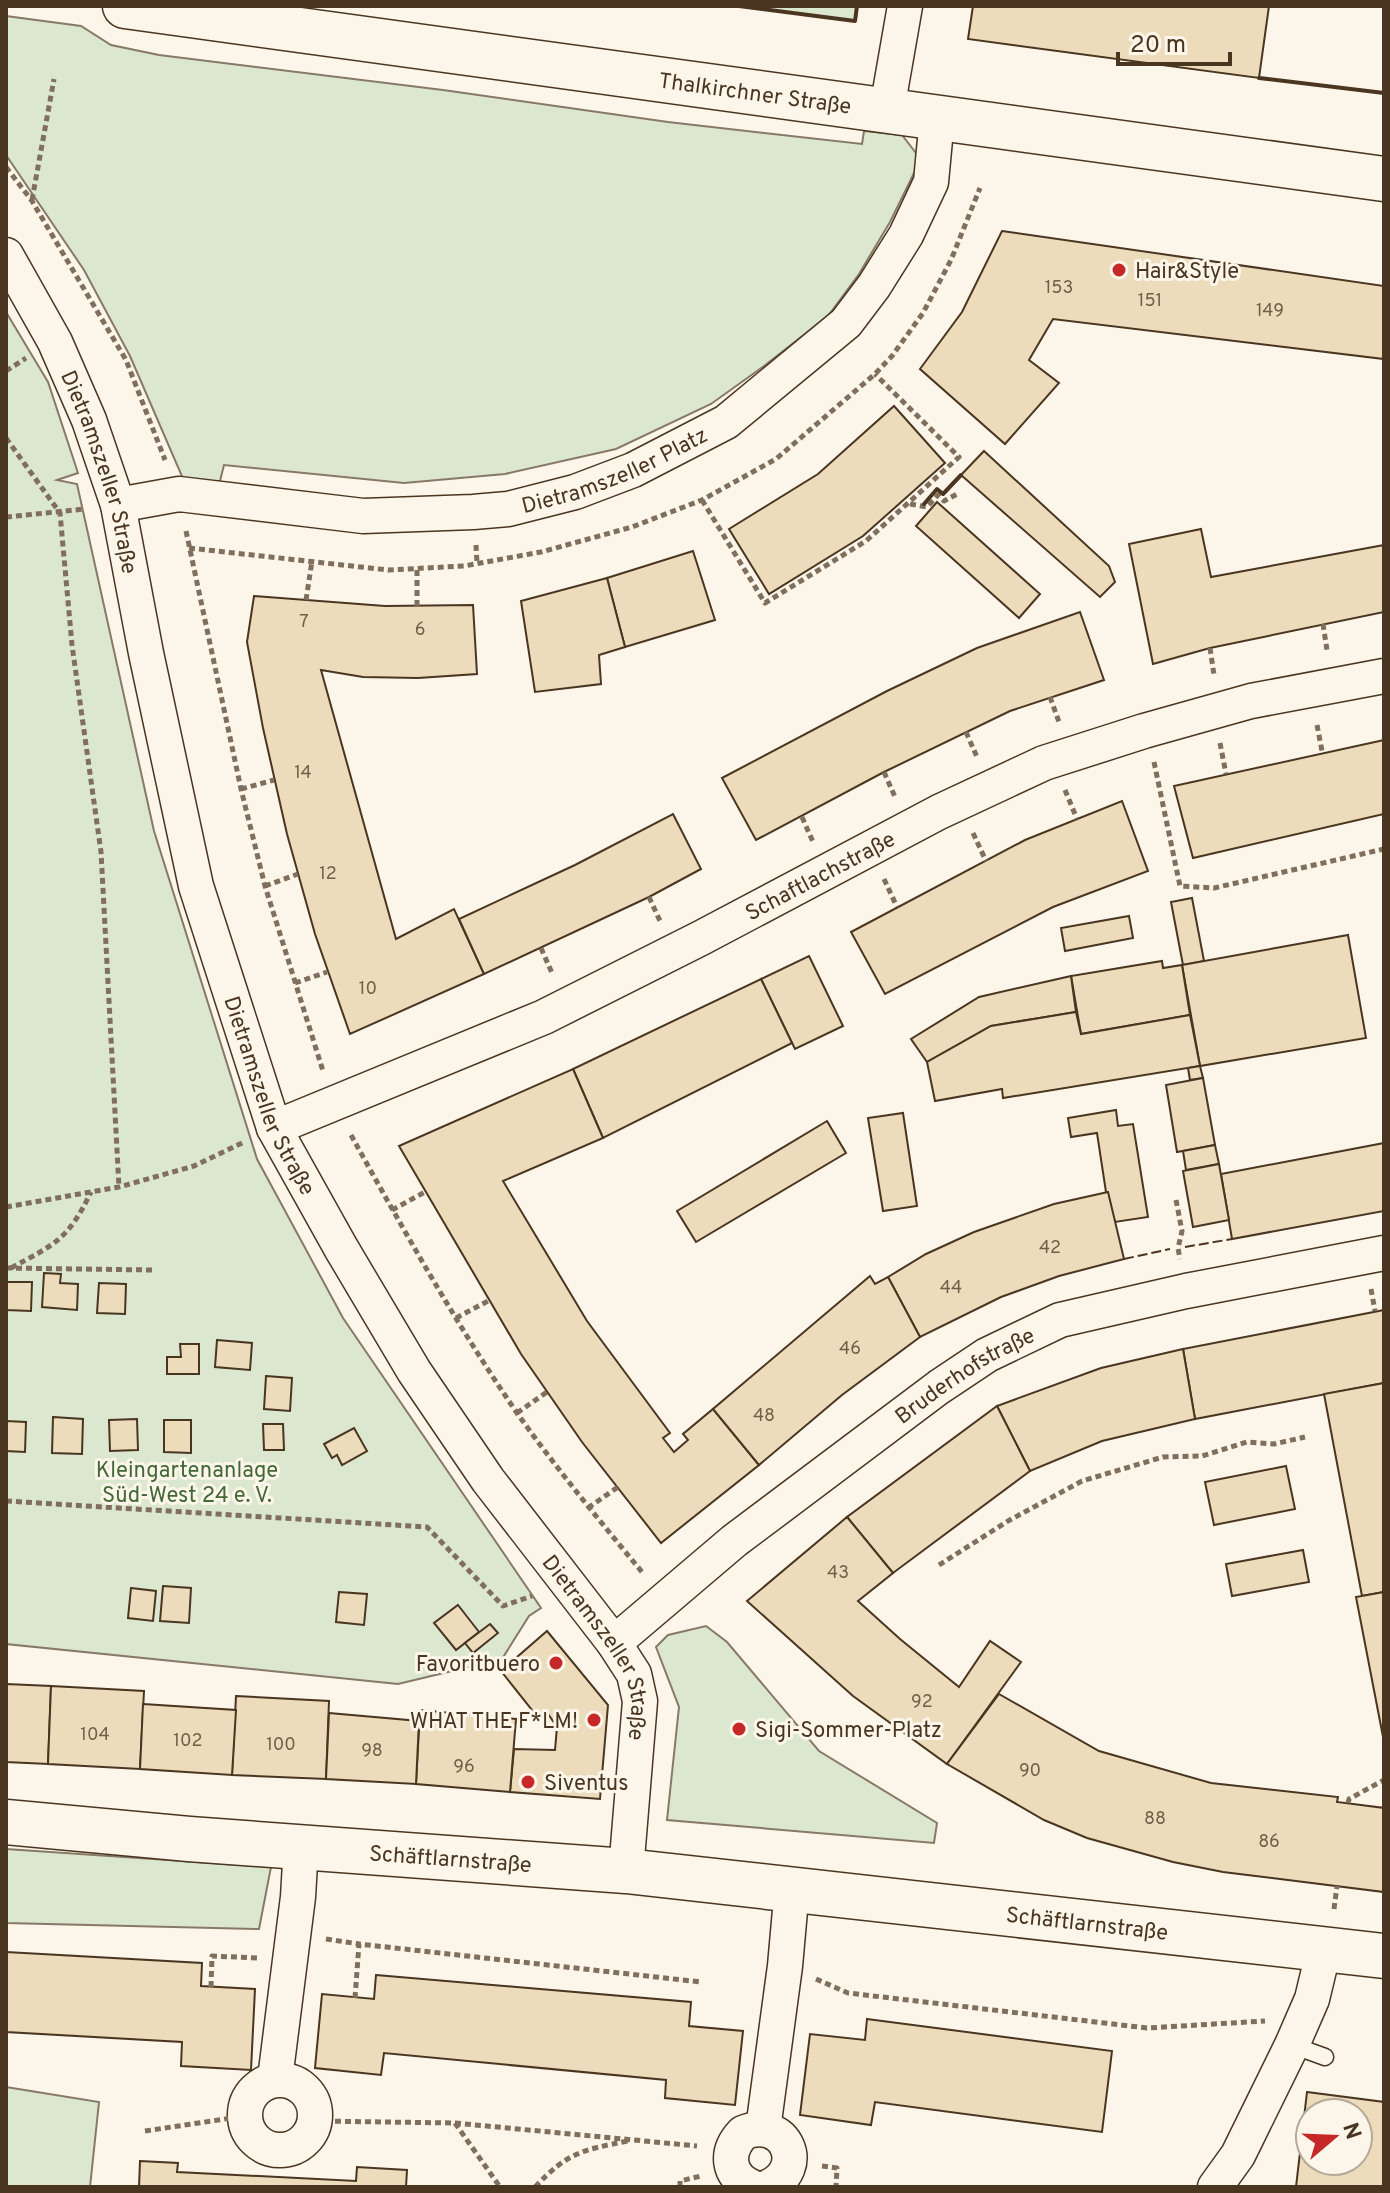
<svg xmlns="http://www.w3.org/2000/svg" width="1390" height="2193" viewBox="0 0 1390 2193" font-family="Overpass,sans-serif">
  <style>
    .green { fill: #dce7d0; stroke: #887966; stroke-width: 2 }
    .building { fill: #ecdcbc; stroke: #4a3520; stroke-width: 2; fill-rule: evenodd }
    .lines { fill: none; stroke-linecap: round; stroke-linejoin: round }
    .lane-casing { stroke: #4a3520; stroke-width: 19 }
    .street-casing { stroke: #4a3520; stroke-width: 37 }
    .secondary-casing { stroke: #4a3520; stroke-width: 47 }
    .path { stroke: #7f6f5c; stroke-width: 5; stroke-dasharray: 6 4; stroke-linecap: butt }
    .lane { stroke: #fbf6e9; stroke-width: 16 }
    .street { stroke: #fbf6e9; stroke-width: 34 }
    .secondary { stroke: #fbf6e9; stroke-width: 44 }
    .fence { stroke: #4a3520; stroke-width: 2; stroke-dasharray: 10 4; stroke-linecap: butt }
    .wall { stroke: #4a3520; stroke-width: 4 }
    .poi-dot { fill: #c62828; stroke: #fbf6e9; stroke-width: 3 }
    .labels { text-anchor: middle; stroke-width: 6; stroke-linejoin: round; paint-order: stroke }
    .number-label { font-size: 18px; fill: #725f47 }
    .street-label { font-size: 22px; fill: #4a3520; stroke: #fbf6e9 }
    .poi-label { font-size: 22px; fill: #4a3520; stroke: #fbf6e9; text-anchor: start }
    .park-label { font-size: 22px; fill: #436837; stroke: #fbf6e9 }
  </style>
  <rect width="100%" height="100%" fill="#fbf6e9"/>
  <g class="green">
    <polygon points="739,6 857,6 855,21"/>
    <polygon points="6,16 81,26 111,45 159,55 443,90 668,122 862,144 864,131 902,135 919,157 919,163 890,222 859,274 828,316 764,366 711,404 616,449 505,474 404,483 224,465 220,481 184,481 130,356 84,270 6,155"/>
    <polygon points="6,312 48,382 78,473 57,480 77,484 154,831 257,1159 343,1318 541,1608 529,1616 502,1659 398,1684 6,1644"/>
    <polygon points="706,1626 727,1642 819,1751 937,1823 934,1843 667,1820 679,1707 656,1647 668,1635"/>
    <polygon points="6,1849 271,1867 259,1929 6,1923"/>
    <polygon points="6,2087 99,2102 90,2187 6,2187"/>
  </g>
  <g class="building">
    <polygon points="973,6 1269,6 1259,78 968,39"/>
    <polygon points="1002,231 1384,286 1384,359 1053,319 1029,360 1059,383 1005,444 920,369 962,312"/>
    <polygon points="894,406 945,463 863,536 769,594 729,529 818,474"/>
    <polygon points="984,451 1109,566 1115,582 1100,597 961,475"/>
    <polygon points="937,502 1040,594 1019,618 916,526"/>
    <polygon points="1201,529 1211,577 1384,545 1384,612 1210,648 1153,664 1129,544"/>
    <polygon points="693,551 715,620 625,647 607,578"/>
    <polygon points="607,578 625,647 599,655 601,684 535,692 521,601"/>
    <polygon points="254,596 385,606 473,605 477,674 418,678 363,677 321,670 396,939 454,909 484,974 350,1034 315,934 287,834 263,728 247,642"/>
    <polygon points="1080,612 1104,680 1010,711 884,772 756,840 722,778 887,691 977,648"/>
    <polygon points="1384,740 1384,814 1193,858 1174,786"/>
    <polygon points="1122,801 1148,871 1053,907 885,994 851,932 1025,840"/>
    <polygon points="673,814 701,869 649,897 484,974 459,919 575,865"/>
    <polygon points="1192,898 1204,961 1183,965 1171,902"/>
    <polygon points="1129,916 1133,938 1065,951 1061,928"/>
    <polygon points="1348,935 1366,1038 1200,1066 1182,965"/>
    <polygon points="809,956 843,1026 795,1049 761,979"/>
    <polygon points="1162,961 1163,968 1182,965 1190,1015 1081,1034 1071,976"/>
    <polygon points="1071,976 1076,1012 991,1026 927,1062 911,1039 979,997"/>
    <polygon points="761,979 792,1043 603,1138 573,1069"/>
    <polygon points="1076,1012 1081,1034 1190,1015 1200,1066 1003,1098 1002,1089 935,1101 927,1062 991,1026"/>
    <polygon points="1200,1066 1203,1078 1190,1080 1188,1068"/>
    <polygon points="573,1069 603,1138 503,1181 587,1321 670,1433 663,1438 674,1452 688,1440 683,1434 713,1409 759,1465 661,1543 582,1442 521,1354 399,1146"/>
    <polygon points="1203,1078 1215,1145 1177,1152 1166,1085"/>
    <polygon points="1116,1110 1118,1126 1133,1124 1148,1217 1115,1222 1106,1192 1097,1133 1071,1137 1068,1118"/>
    <polygon points="903,1113 917,1206 883,1211 868,1118"/>
    <polygon points="827,1121 846,1153 696,1242 677,1211"/>
    <polygon points="1384,1143 1384,1211 1232,1239 1221,1174"/>
    <polygon points="1215,1145 1219,1164 1186,1170 1183,1151"/>
    <polygon points="1219,1164 1229,1220 1193,1227 1183,1171"/>
    <polygon points="1108,1192 1124,1259 1059,1276 1001,1297 920,1337 888,1277 926,1254 974,1232 1054,1204"/>
    <polygon points="44,1273 61,1274 60,1283 78,1284 77,1310 42,1307"/>
    <polygon points="870,1276 875,1284 888,1277 920,1337 842,1395 759,1465 713,1409"/>
    <polygon points="6,1282 32,1282 31,1311 6,1310"/>
    <polygon points="99,1283 126,1284 125,1314 97,1313"/>
    <polygon points="1384,1310 1384,1383 1195,1419 1183,1349"/>
    <polygon points="217,1340 252,1343 250,1370 215,1367"/>
    <polygon points="180,1344 199,1344 199,1374 167,1374 167,1357 181,1357"/>
    <polygon points="1183,1349 1195,1419 1102,1441 1030,1471 997,1406 1101,1368"/>
    <polygon points="266,1376 292,1378 290,1411 264,1409"/>
    <polygon points="1384,1383 1384,1592 1362,1596 1324,1394"/>
    <polygon points="997,1406 1030,1471 893,1573 847,1517"/>
    <polygon points="53,1417 83,1419 82,1454 52,1453"/>
    <polygon points="137,1419 138,1450 110,1451 109,1420"/>
    <polygon points="164,1420 191,1420 191,1453 164,1452"/>
    <polygon points="6,1421 26,1422 25,1452 6,1451"/>
    <polygon points="263,1424 283,1424 284,1450 264,1450"/>
    <polygon points="354,1428 367,1451 342,1465 337,1455 332,1458 324,1444"/>
    <polygon points="1286,1466 1295,1509 1214,1525 1205,1482"/>
    <polygon points="847,1517 893,1573 858,1601 900,1639 959,1687 990,1641 1021,1662 947,1764 853,1696 747,1601"/>
    <polygon points="1303,1550 1309,1582 1232,1596 1226,1564"/>
    <polygon points="163,1586 191,1588 189,1623 160,1621"/>
    <polygon points="131,1588 156,1591 153,1621 128,1618"/>
    <polygon points="339,1592 367,1594 364,1625 336,1622"/>
    <polygon points="1384,1592 1384,1742 1356,1597"/>
    <polygon points="458,1605 479,1632 456,1650 434,1623"/>
    <polygon points="490,1624 498,1633 473,1653 465,1643"/>
    <polygon points="547,1631 608,1705 600,1799 510,1792 514,1749 555,1750 557,1727 548,1714 540,1720 501,1671"/>
    <polygon points="6,1684 51,1686 48,1764 6,1762"/>
    <polygon points="51,1686 144,1691 140,1769 48,1764"/>
    <polygon points="999,1694 1099,1751 1211,1783 1338,1797 1337,1802 1384,1808 1384,1892 1223,1872 1173,1862 1087,1838 1044,1820 947,1764"/>
    <polygon points="236,1696 329,1701 326,1779 232,1775"/>
    <polygon points="143,1704 236,1710 232,1775 140,1769"/>
    <polygon points="420,1710 516,1719 510,1792 416,1784"/>
    <polygon points="329,1713 419,1721 416,1784 326,1779"/>
    <polygon points="6,1952 202,1963 201,1986 255,1989 251,2070 181,2066 182,2042 6,2032"/>
    <polygon points="376,1975 691,2002 689,2026 743,2031 735,2105 665,2098 666,2080 384,2053 381,2075 315,2068 322,1994 374,1999"/>
    <polygon points="867,2019 1112,2051 1102,2132 875,2102 871,2125 800,2115 810,2034 865,2040"/>
    <path d="M 1307,2092 L 1384,2102 L 1384,2187 L 1296,2187 ZM 1310,2113 L 1358,2113 L 1358,2161 L 1310,2161 Z"/>
    <polygon points="140,2161 178,2163 177,2172 356,2181 357,2167 407,2170 406,2187 139,2187"/>
  </g>
  <g class="lines">
    <defs>
      <polyline id="lane" points="1292,2045 1325,2057"/>
      <g id="street">
        <polyline points="887,109 905,6"/>
        <path id="s1" d="M 6,255 L 55,342 L 89,420 L 118,505 L 146,653 L 196,886 L 274,1128 L 341,1248 L 414,1371 L 488,1480 L 614,1643 L 634,1674 L 640,1701 L 626,1871"/>
        <path id="s2" d="M 118,505 L 179,494 L 363,516 L 473,512 L 508,509 L 575,492 L 633,470 L 726,422 L 846,323 L 874,286 L 906,235 L 931,182 L 937,118"/>
        <path id="s3" d="M 274,1128 L 544,1017 L 701,938 L 939,812 L 1044,763 L 1144,731 L 1251,701 L 1384,676"/>
        <path id="s4" d="M 614,1643 L 734,1541 L 939,1387 L 987,1355 L 1060,1320 L 1186,1291 L 1384,1253"/>
        <polyline points="275,2079 298,1897 301,1846"/>
        <circle cx="280" cy="2115" r="35"/>
        <polyline points="763,2129 785,1966 792,1888"/>
        <path d="M 752,2187 C 727,2176 725,2152 743,2133 C 786,2115 809,2169 768,2187"/>
        <polyline points="1215,2187 1238,2155 1292,2045 1312,1999 1324,1949"/>
      </g>
      <g id="secondary">
        <path id="s5" d="M 125,6 L 1384,179"/>
        <path id="s6" d="M 6,1822 L 189,1839 L 626,1871 L 1384,1956"/>
      </g>
    </defs>
    <use href="#lane" class="lane-casing"/>
    <use href="#street" class="street-casing"/>
    <use href="#secondary" class="secondary-casing"/>
    <g class="path">
      <polyline points="6,167 32,201 126,360 165,460"/>
      <polyline points="32,200 54,79"/>
      <polyline points="6,371 26,358"/>
      <polyline points="6,438 60,513 72,645 101,852 119,1187"/>
      <polyline points="702,500 765,603 866,541 959,457 875,374"/>
      <polyline points="910,504 927,507 938,495 944,501 959,493"/>
      <polyline points="6,517 85,509"/>
      <polyline points="186,531 241,789 265,886 323,1071"/>
      <polyline points="476,545 477,564"/>
      <polyline points="189,548 388,570 464,566 541,552 632,527 702,500 776,459 875,374 892,356 923,313 951,260 980,188"/>
      <polyline points="306,600 312,561"/>
      <polyline points="417,606 417,568"/>
      <polyline points="1323,624 1327,650"/>
      <polyline points="1210,648 1214,675"/>
      <polyline points="1050,697 1059,722"/>
      <polyline points="1317,725 1322,751"/>
      <polyline points="966,732 977,757"/>
      <polyline points="1220,743 1226,774"/>
      <polyline points="1154,762 1180,886 1214,888 1384,849"/>
      <polyline points="884,772 895,797"/>
      <polyline points="241,789 274,780"/>
      <polyline points="1065,790 1077,819"/>
      <polyline points="802,817 813,842"/>
      <polyline points="973,833 986,861"/>
      <polyline points="884,879 897,907"/>
      <polyline points="265,886 298,874"/>
      <polyline points="649,897 660,921"/>
      <polyline points="541,948 552,973"/>
      <polyline points="295,983 327,972"/>
      <path d="M 351,1135 C 403,1229 456,1324 517,1413 C 556,1468 599,1520 642,1572"/>
      <polyline points="1176,1200 1182,1231 1178,1248 1180,1259"/>
      <polyline points="6,1207 119,1187 194,1166 244,1142"/>
      <polyline points="392,1210 425,1192"/>
      <polyline points="6,1268 152,1270"/>
      <path d="M 11,1268 C 55,1244 68,1240 91,1192"/>
      <polyline points="1371,1289 1375,1311"/>
      <polyline points="456,1318 488,1301"/>
      <polyline points="517,1413 547,1392"/>
      <polyline points="6,1501 427,1527 503,1606 532,1596"/>
      <polyline points="588,1508 618,1487"/>
      <polyline points="939,1565 1008,1521 1082,1481 1163,1457 1202,1456 1247,1442 1274,1444 1305,1437"/>
      <polyline points="1348,1803 1349,1799 1384,1780"/>
      <polyline points="1334,1909 1337,1886"/>
      <polyline points="326,1939 359,1944"/>
      <polyline points="816,1979 848,1993 1147,2028 1265,2021"/>
      <polyline points="211,1987 212,1956 258,1958"/>
      <polyline points="355,1998 359,1944 701,1982"/>
      <polyline points="315,2121 455,2123 697,2146"/>
      <polyline points="455,2123 500,2187"/>
      <polyline points="145,2131 245,2116"/>
      <polyline points="822,2166 837,2168 836,2187"/>
      <path d="M 535,2187 C 568,2152 582,2150 628,2141"/>
      <polyline points="680,2187 680,2181 701,2176"/>
    </g>
    <use href="#lane" class="lane"/>
    <use href="#street" class="street"/>
    <use href="#secondary" class="secondary"/>
    <g class="fence">
      <polyline points="1185,1247 1232,1239"/>
      <polyline points="1124,1259 1170,1249"/>
    </g>
    <g class="wall">
      <polyline points="739,6 855,21 857,6"/>
      <polyline points="1259,78 1384,93"/>
      <polyline points="924,504 937,489 943,494 961,475"/>
    </g>
  </g>
  <g class="poi-dot">
    <circle cx="1119" cy="270" r="8"/>
    <circle cx="556" cy="1663" r="8"/>
    <circle cx="594" cy="1720" r="8"/>
    <circle cx="739" cy="1729" r="8"/>
    <circle cx="528" cy="1782" r="8"/>
  </g>
  <g class="labels">
    <g class="number-label">
      <text x="1059" y="293">153</text>
      <text x="1150" y="306">151</text>
      <text x="1270" y="316">149</text>
      <text x="304" y="627">7</text>
      <text x="420" y="635">6</text>
      <text x="303" y="778">14</text>
      <text x="328" y="879">12</text>
      <text x="368" y="994">10</text>
      <text x="1050" y="1253">42</text>
      <text x="951" y="1293">44</text>
      <text x="850" y="1354">46</text>
      <text x="764" y="1421">48</text>
      <text x="838" y="1578">43</text>
      <text x="922" y="1707">92</text>
      <text x="95" y="1740">104</text>
      <text x="188" y="1746">102</text>
      <text x="281" y="1750">100</text>
      <text x="372" y="1756">98</text>
      <text x="464" y="1772">96</text>
      <text x="1030" y="1776">90</text>
      <text x="1155" y="1824">88</text>
      <text x="1269" y="1847">86</text>
    </g>
    <g class="street-label">
      <text dy="8" stroke="none"><textPath href="#s5" startOffset="636">Thalkirchner Straße</textPath></text>
      <text dy="8" stroke="none"><textPath href="#s2" startOffset="506">Dietramszeller Platz</textPath></text>
      <text dy="8" stroke="none"><textPath href="#s1" startOffset="238">Dietramszeller Straße</textPath></text>
      <text dy="8" stroke="none"><textPath href="#s3" startOffset="602">Schaftlachstraße</textPath></text>
      <text dy="8" stroke="none"><textPath href="#s1" startOffset="886">Dietramszeller Straße</textPath></text>
      <text dy="8" stroke="none"><textPath href="#s4" startOffset="442">Bruderhofstraße</textPath></text>
      <text dy="8" stroke="none"><textPath href="#s1" startOffset="1534">Dietramszeller Straße</textPath></text>
      <text dy="8" stroke="none"><textPath href="#s6" startOffset="446">Schäftlarnstraße</textPath></text>
      <text dy="8" stroke="none"><textPath href="#s6" startOffset="1086">Schäftlarnstraße</textPath></text>
    </g>
    <g class="poi-label">
      <text x="1135" y="278">Hair&amp;Style</text>
      <text x="540" y="1671" text-anchor="end">Favoritbuero</text>
      <text x="578" y="1728" text-anchor="end">WHAT THE F*LM!</text>
      <text x="755" y="1737">Sigi-Sommer-Platz</text>
      <text x="544" y="1790">Siventus</text>
    </g>
    <g class="park-label">
      <text x="187" y="1477">Kleingartenanlage<tspan x="187" dy="25">Süd-West 24 e. V.</tspan></text>
    </g>
  </g>
  <rect width="1390" height="2193" fill="none" stroke="#4a3520" stroke-width="16"/>
  <g transform="translate(1334 2137) rotate(71)"><circle r="38" fill="#fbf6e9" stroke="#b4a999" stroke-width="2"/>
  <path d="M0-6L14 30L0 20L-14 30Z" fill="#c62828"/>
  <text y="-12" font-size="22" font-weight="bold" text-anchor="middle" fill="#4a3520">N</text>
  </g>
  <path d="M1118 52v12h112v-12" fill="none" stroke="#4a3520" stroke-width="4"/>
  <text x="1130" y="52" font-size="24" fill="#4a3520" stroke="#fbf6e9" stroke-width="6" paint-order="stroke">20 m</text>
</svg>
